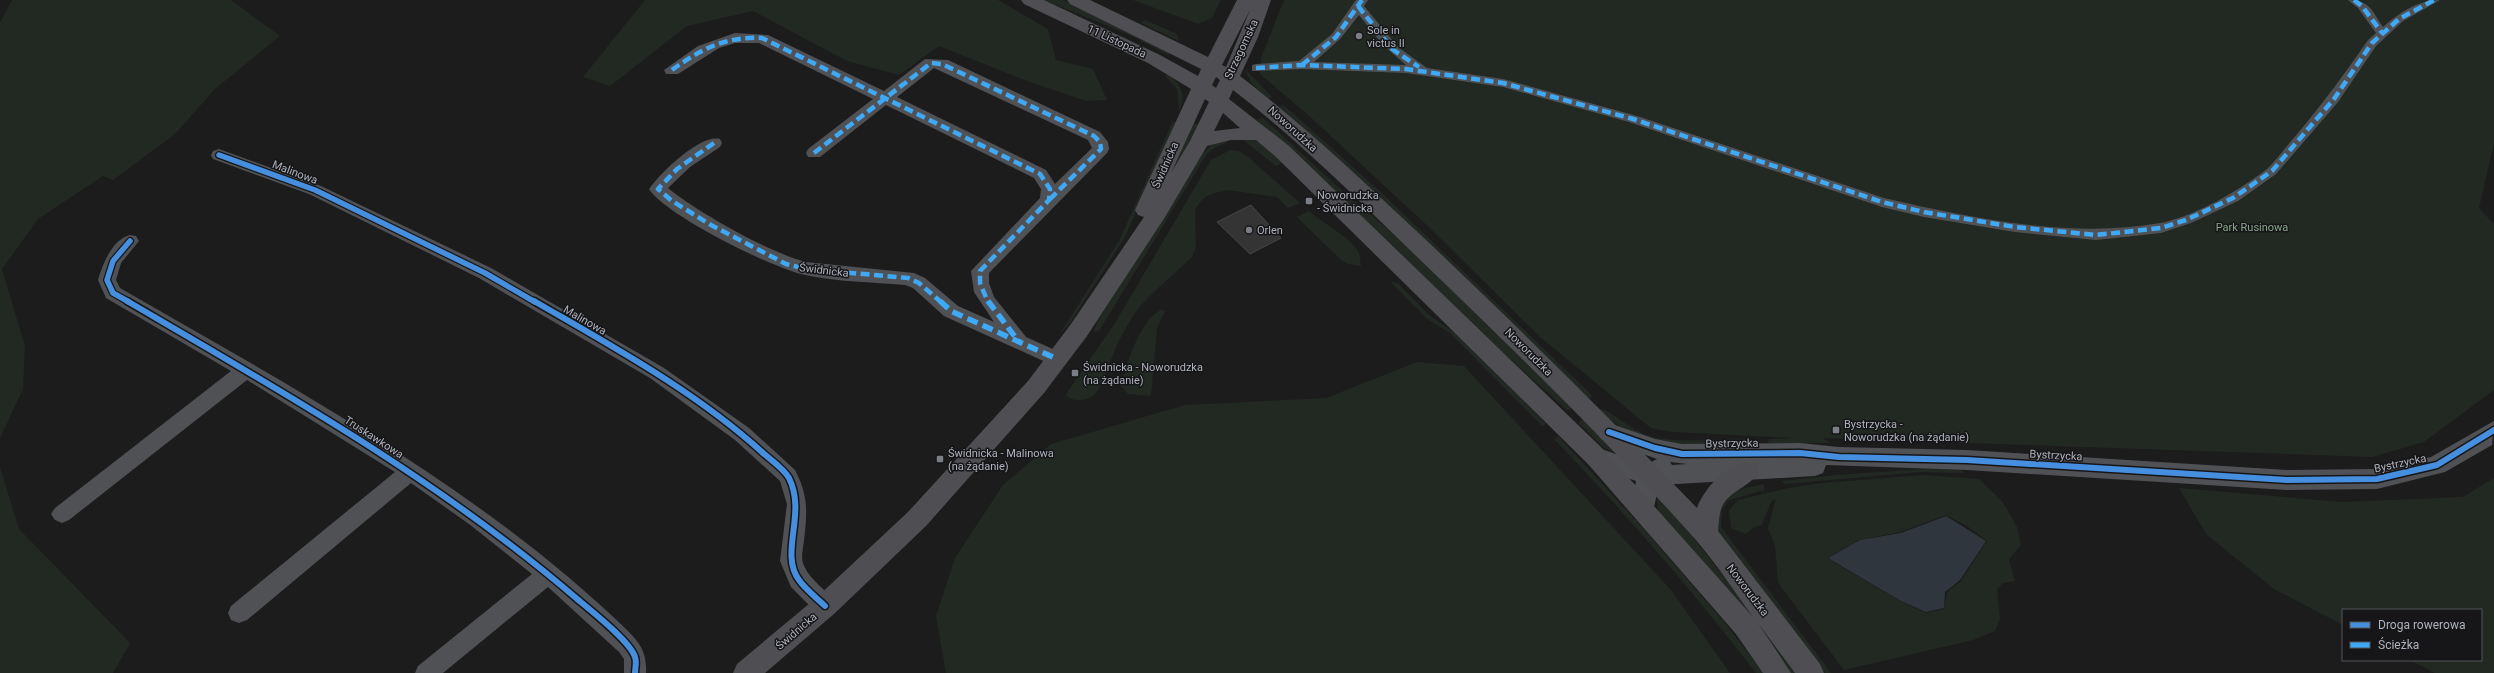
<svg xmlns="http://www.w3.org/2000/svg" width="2494" height="673" viewBox="0 0 2494 673" font-family="Roboto,sans-serif">
  <style>
    .green { fill: #222923; fill-rule: evenodd }
    .water { fill: #2f363e }
    .building { fill: #343434; stroke: #444548 }
    .lines { fill: none; stroke-linecap: round; stroke-linejoin: round }
    .pedestrian { fill: #505155; fill-rule: evenodd }
    .minor { fill: #505155; fill-rule: evenodd }
    .tertiary { fill: #505155; fill-rule: evenodd }
    .secondary { fill: #4f4f53; fill-rule: evenodd }
    .quiet-far1 { stroke: #3fa9f5; stroke-width: 4.5; stroke-dasharray: 9 4.5; stroke-linecap: butt }
    .quiet { stroke: #3fa9f5; stroke-width: 5.5; stroke-dasharray: 11 5.5; stroke-linecap: butt }
    .cycleway-far1-casing { stroke: #161618; stroke-width: 8 }
    .cycleway-casing { stroke: #161618; stroke-width: 9 }
    .cycleway-far1 { stroke: #468fdf; stroke-width: 5.5 }
    .cycleway { stroke: #468fdf; stroke-width: 6 }
    .poi-dot { fill: #7b7e84; stroke: #161618; stroke-width: 1.5 }
    .labels { text-anchor: middle; stroke-width: 3; stroke-linejoin: round; paint-order: stroke }
    .poi-label { font-size: 11px; fill: #aeb2bc; stroke: #161618; text-anchor: start }
    .street-label { font-size: 11px; fill: #aeb2bc; stroke: #161618 }
    .park-label { font-size: 11px; fill: #87a68a; stroke: #161618 }
  </style>
  <rect width="100%" height="100%" fill="#1c1c1c"/>
  <g class="green">
    <polygon points="12,0 231,0 280,36 215,89 175,134 113,180 103,176 38,219 2,269 25,346 23,389 0,438 0,23"/>
    <polygon points="645,0 998,0 1048,29 1056,60 1093,69 1107,100 1086,101 1027,81 939,46 899,75 847,61 753,11 687,26 610,86 583,77"/>
    <polygon points="1044,0 1063,0 1172,51 1168,55 1132,36"/>
    <polygon points="1133,0 1221,0 1212,18 1198,24"/>
    <polygon points="1284,0 2494,0 2494,143 2479,208 2494,224 2494,390 2424,442 2372,457 1822,438 1831,443 1767,443 1770,439 1797,438 1672,432 1651,428 1540,337 1431,229 1306,113 1260,74 1261,58"/>
    <polygon points="1145,20 1177,34 1179,41 1141,23"/>
    <polygon points="1245,69 1272,97 1269,99 1251,83"/>
    <path d="M 1167,74 C 1180,83 1188,96 1179,111 L 1177,89 L 1166,77 Z"/>
    <polygon points="1281,106 1285,107 1294,114 1385,196 1591,394 1592,397 1588,399 1376,194 1279,107"/>
    <polygon points="1262,117 1347,195 1402,241 1573,408 1568,411 1468,321 1257,120"/>
    <polygon points="1176,121 1125,237 1070,323 1059,335 1119,241 1172,123"/>
    <polygon points="1191,123 1202,125 1172,177 1167,176"/>
    <polygon points="1250,138 1261,143 1283,162 1276,166 1242,139"/>
    <polygon points="1227,139 1226,143 1214,148 1206,155 1099,331 1094,332 1096,324 1202,154 1212,145"/>
    <path d="M 1230,150 L 1239,151 L 1247,156 L 1300,203 L 1288,208 L 1277,197 L 1227,190 L 1215,193 L 1205,197 L 1195,209 L 1196,247 L 1192,257 C 1177,272 1160,285 1145,301 C 1135,311 1128,324 1121,337 C 1112,352 1106,380 1096,393 C 1090,401 1072,403 1066,395 L 1068,391 L 1115,323 L 1211,160 Z"/>
    <path d="M 1309,211 C 1321,222 1351,238 1358,251 C 1360,254 1360,261 1361,266 L 1348,264 L 1341,260 L 1297,217 Z"/>
    <polygon points="1390,281 1399,284 1429,315 1459,336 1545,423 1545,425 1542,426 1451,334 1426,318"/>
    <path d="M 1162,309 L 1165,311 L 1157,328 L 1151,396 L 1128,394 L 1120,385 C 1129,361 1138,322 1162,309 Z"/>
    <polygon points="1417,362 1464,366 1671,590 1730,673 946,673 936,616 955,558 1003,485 1051,444 1185,405 1326,398"/>
    <path d="M 1601,409 C 1611,411 1633,431 1649,436 C 1679,444 1714,439 1745,439 L 1752,444 C 1696,444 1643,452 1599,410 Z"/>
    <polygon points="1584,419 1619,456 1603,447 1578,422"/>
    <path d="M 1558,436 L 1643,528 L 1725,623 L 1764,673 L 1756,673 C 1693,591 1626,514 1554,439 Z"/>
    <polygon points="0,467 19,529 130,643 113,673 0,673"/>
    <polygon points="1925,469 1962,470 1964,473 1919,472 1785,484 1781,481 1837,475"/>
    <path d="M 1923,475 L 1979,479 L 2003,502 L 2017,527 L 2021,545 L 2009,559 L 2015,581 L 2003,583 L 1997,589 L 2000,619 L 1995,631 L 1973,640 L 1844,670 L 1778,583 L 1775,546 L 1768,528 L 1776,499 L 1771,502 L 1762,525 L 1754,527 L 1746,534 L 1731,528 L 1729,510 L 1738,500 L 1789,488 L 1822,483 ZM 1946,515 L 1967,526 L 1987,541 L 1961,581 L 1947,592 L 1944,609 L 1926,613 L 1898,600 L 1827,558 L 1859,540 L 1900,532 Z"/>
    <polygon points="2494,478 2494,673 2435,673 2410,660 2481,660 2481,610 2343,610 2343,625 2274,589 2206,534 2179,488 2342,502 2463,497"/>
    <polygon points="1764,484 1764,490 1729,500 1722,511 1721,527 1831,673 1825,673 1716,532 1719,501 1735,490"/>
    <polygon points="1657,496 1689,532 1799,673 1790,673 1658,513"/>
  </g>
  <polygon class="water" points="1946,516 1986,541 1960,580 1945,592 1944,608 1926,612 1899,600 1828,558 1860,540 1901,533"/>
  <polygon class="building" points="1251,205 1281,238 1250,254 1217,222"/>
  <g class="lines">
    <path class="pedestrian" d="M 1356,0 L 1368,0 L 1364,6 L 1398,47 L 1427,68 L 1503,79 L 1637,116 L 1884,198 C 1970,218 2071,239 2160,223 C 2194,217 2240,190 2267,169 C 2276,161 2284,149 2293,139 C 2320,107 2344,75 2368,40 L 2376,33 L 2358,8 L 2348,0 C 2370,0 2372,11 2383,27 C 2399,13 2418,0 2440,0 L 2403,21 L 2376,46 L 2338,102 L 2276,174 L 2238,201 L 2191,223 L 2161,233 L 2096,240 L 2015,232 L 1924,217 L 1882,207 L 1629,122 L 1503,87 L 1406,73 L 1302,69 L 1252,71 L 1252,65 L 1256,64 L 1299,61 L 1332,34 ZM 1359,15 L 1382,44 L 1406,65 L 1314,62 L 1340,39 Z"/>
    <g class="minor">
      <path d="M 735,33 L 768,35 L 884,91 L 925,59 L 948,60 L 1100,132 L 1108,142 L 1109,149 L 1107,153 L 989,273 L 989,283 L 994,297 L 1026,337 L 1064,354 L 1067,359 L 1064,364 L 1057,366 L 1050,364 L 944,316 L 913,288 L 905,285 C 872,282 837,282 805,275 C 774,269 665,215 649,189 L 652,185 C 664,170 701,134 720,139 L 722,143 L 720,147 L 690,167 L 668,188 C 697,212 770,253 806,262 L 914,273 L 925,278 L 958,306 L 994,322 L 974,292 L 971,271 L 1040,198 L 1041,189 L 1034,178 L 886,105 L 820,157 L 808,157 L 806,153 L 808,149 L 873,99 L 759,43 L 735,43 L 719,48 L 678,74 L 666,74 L 664,70 L 698,46 ZM 934,68 L 1088,140 L 1092,148 L 1055,184 L 1046,170 L 897,97 Z"/>
      <path d="M 219,149 L 321,186 L 491,268 L 664,368 L 749,428 L 795,470 C 809,497 807,512 804,541 C 803,548 801,557 803,563 C 809,581 828,589 836,606 L 833,613 L 825,616 L 817,613 L 791,587 L 780,561 L 787,504 L 780,481 L 735,440 L 650,378 L 479,278 L 309,194 L 213,159 L 211,155 L 213,151 Z"/>
      <path d="M 130,235 L 136,236 L 139,241 L 121,263 L 116,280 L 120,288 C 297,390 480,488 628,631 C 641,644 647,654 646,673 L 624,673 L 624,659 L 619,652 L 548,587 L 443,673 L 415,673 L 418,666 L 532,574 L 469,524 L 411,483 L 247,620 L 239,623 L 231,620 L 228,613 L 231,606 L 395,472 L 247,380 L 69,520 L 62,523 L 55,520 L 51,514 L 55,508 L 231,371 L 106,298 L 98,280 C 103,263 112,240 130,235 Z"/>
    </g>
    <path class="tertiary" d="M 2494,421 L 2492,445 L 2445,472 L 2377,489 L 2287,490 L 1967,470 L 1826,465 L 1823,473 L 1815,476 L 1659,485 L 1652,516 L 1643,519 L 1634,516 L 1631,509 L 1636,481 L 1588,464 L 1584,457 L 1588,450 L 1596,447 L 1646,465 L 1657,459 L 1601,439 L 1597,432 L 1601,425 L 1609,423 L 1655,439 L 1682,444 L 1800,443 L 1839,447 L 1967,450 L 2287,470 L 2377,469 L 2431,457 ZM 1670,462 L 1687,464 L 1672,465 Z"/>
    <path class="secondary" d="M 1021,0 L 1044,0 L 1160,55 L 1198,76 L 1201,69 L 1070,4 L 1067,0 L 1090,0 L 1208,57 L 1237,0 L 1271,0 L 1258,37 L 1240,76 C 1305,126 1365,183 1425,239 C 1518,327 1608,416 1697,508 C 1704,488 1732,456 1755,464 L 1759,471 C 1752,486 1733,489 1724,503 C 1719,510 1719,522 1718,531 L 1820,664 L 1824,673 L 1795,673 L 1758,623 L 1791,673 L 1763,673 L 1736,634 L 1588,464 L 1275,156 L 1256,140 L 1231,140 L 1207,146 L 1165,217 L 1087,336 L 1044,393 L 926,526 L 834,614 L 765,673 L 733,673 L 737,664 L 816,598 L 908,512 L 1028,381 L 1071,324 L 1144,217 L 1138,215 L 1135,210 L 1191,89 L 1148,63 L 1024,4 ZM 1250,10 L 1226,67 L 1222,65 ZM 1216,77 L 1220,80 L 1216,88 L 1212,85 ZM 1233,90 C 1307,147 1372,214 1439,278 C 1527,363 1614,448 1695,539 C 1716,563 1734,591 1753,617 L 1604,450 L 1289,146 L 1229,99 ZM 1205,99 L 1209,102 L 1190,141 L 1171,173 ZM 1223,113 L 1240,128 L 1214,131 Z"/>
    <g class="quiet-far1">
      <polyline points="2354,0 2362,6 2382,33"/>
      <polyline points="1358,6 1392,49 1419,67"/>
      <polyline points="1302,65 1336,37 1362,0"/>
      <polyline points="1256,68 1302,65 1406,69 1503,83 1633,119 1882,202 1924,212 2015,227 2096,235 2161,228 2186,220 2233,198 2272,171 2334,99 2372,43 2399,19 2434,0"/>
      <path d="M 672,70 C 701,49 726,36 762,38 L 1040,174 L 1050,189 L 1049,200 L 980,271 L 980,283 L 988,302"/>
      <polyline points="714,143 677,169 658,189 672,201 711,225 786,264 806,269 908,278 919,283 941,302"/>
      <polyline points="814,153 931,63 942,64 1094,136 1100,142 1101,149 1049,200"/>
    </g>
    <g class="quiet">
      <polyline points="940,301 951,311 1057,359"/>
      <polyline points="988,301 1019,342"/>
    </g>
    <defs>
      <g id="cycleway-far1">
        <polyline points="219,155 315,190 485,273 535,302"/>
        <polyline points="129,302 113,293 107,280 113,261 130,241"/>
      </g>
      <g id="cycleway">
        <path d="M 127,301 C 283,392 439,480 576,598 C 590,610 630,641 635,657 C 637,662 635,668 635,673"/>
        <path d="M 534,301 C 613,347 695,391 763,453 C 771,460 784,469 789,478 C 807,514 779,553 799,580 C 806,590 817,598 825,606"/>
        <polyline points="1609,432 1655,448 1682,454 1800,453 1839,457 1967,460 2287,480 2377,479 2437,465 2494,430"/>
      </g>
    </defs>
    <use href="#cycleway-far1" class="cycleway-far1-casing"/>
    <use href="#cycleway" class="cycleway-casing"/>
    <use href="#cycleway-far1" class="cycleway-far1"/>
    <use href="#cycleway" class="cycleway"/>
  </g>
  <g class="poi-dot">
    <circle cx="1359" cy="36" r="4"/>
    <rect x="1305" y="197" width="8" height="8" rx="2"/>
    <circle cx="1249" cy="230" r="4"/>
    <rect x="1071" y="369" width="8" height="8" rx="2"/>
    <rect x="1832" y="426" width="8" height="8" rx="2"/>
    <rect x="936" y="455" width="8" height="8" rx="2"/>
  </g>
  <g class="labels">
    <g class="poi-label">
      <text x="1367" y="34">Sole in<tspan x="1367" dy="13">victus II</tspan></text>
      <text x="1317" y="199">Noworudzka<tspan x="1317" dy="13">- Świdnicka</tspan></text>
      <text x="1257" y="234">Orlen</text>
      <text x="1083" y="371">Świdnicka - Noworudzka<tspan x="1083" dy="13">(na żądanie)</tspan></text>
      <text x="1844" y="428">Bystrzycka -<tspan x="1844" dy="13">Noworudzka (na żądanie)</tspan></text>
      <text x="948" y="457">Świdnicka - Malinowa<tspan x="948" dy="13">(na żądanie)</tspan></text>
    </g>
    <g class="street-label">
      <text transform="translate(1117 41) rotate(25)" y="4">11 Listopada</text>
      <text transform="translate(1241 49) rotate(-65)" y="4">Strzegomska</text>
      <text transform="translate(1293 129) rotate(42)" y="4">Noworudzka</text>
      <text transform="translate(1165 165) rotate(-66)" y="4">Świdnicka</text>
      <text transform="translate(295 172) rotate(21)" y="4">Malinowa</text>
      <text transform="translate(824 270) rotate(7)" y="4">Świdnicka</text>
      <text transform="translate(585 320) rotate(30)" y="4">Malinowa</text>
      <text transform="translate(1529 352) rotate(45)" y="4">Noworudzka</text>
      <text transform="translate(374 437) rotate(33)" y="4">Truskawkowa</text>
      <text transform="translate(1732 443) rotate(-1)" y="4">Bystrzycka</text>
      <text transform="translate(2056 455) rotate(3)" y="4">Bystrzycka</text>
      <text transform="translate(2400 463) rotate(-12)" y="4">Bystrzycka</text>
      <text transform="translate(1748 590) rotate(53)" y="4">Noworudzka</text>
      <text transform="translate(796 631) rotate(-41)" y="4">Świdnicka</text>
    </g>
    <g class="park-label">
      <text x="2252" y="231">Park Rusinowa</text>
    </g>
  </g>
  <rect x="2342" y="609" width="140" height="52" fill="#161618" stroke="#53545a"/>
  <rect x="2350" y="622" width="20" height="6" fill="#468fdf" stroke="#53545a"/>
  <text x="2378" y="629" font-size="12" fill="#aeb2bc">Droga rowerowa</text>
  <rect x="2350" y="642" width="20" height="6" fill="#3fa9f5" stroke="#53545a"/>
  <text x="2378" y="649" font-size="12" fill="#aeb2bc">Ścieżka</text>
</svg>
